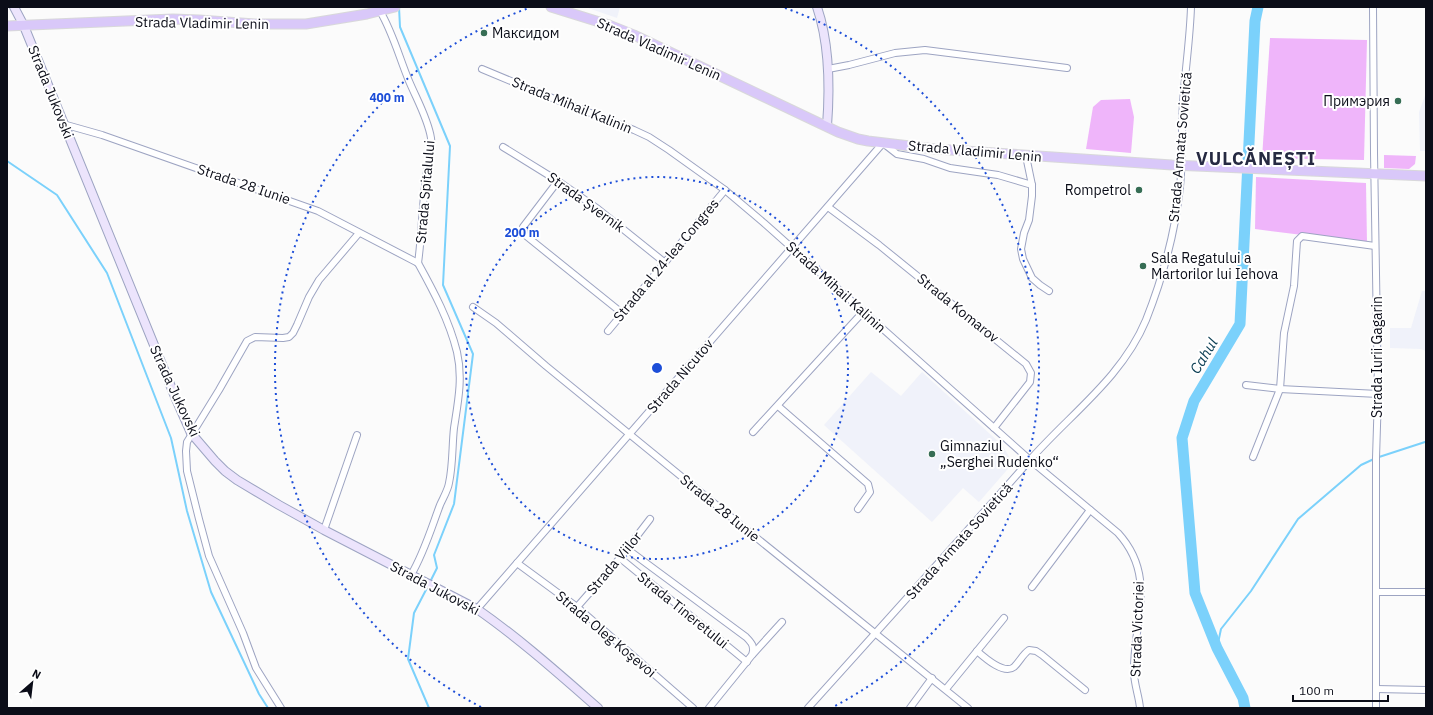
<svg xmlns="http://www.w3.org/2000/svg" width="1433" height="715" viewBox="0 0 1433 715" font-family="'IBM Plex Sans',sans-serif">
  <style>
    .built { fill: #f0f2fa }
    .green { fill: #efb5fa }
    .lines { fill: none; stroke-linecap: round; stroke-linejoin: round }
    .stream { stroke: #7bd1fb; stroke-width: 2 }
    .river { stroke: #7bd1fb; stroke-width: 11 }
    .street-casing { stroke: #9da4c2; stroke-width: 8 }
    .secondary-casing { stroke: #9da4c2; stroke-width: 10 }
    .primary-casing { stroke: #d8d8da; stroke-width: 11 }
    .street { stroke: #fff; stroke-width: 6 }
    .secondary { stroke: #ece4fc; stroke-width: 8 }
    .primary { stroke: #d9c8f9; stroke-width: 9 }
    .ring { fill: none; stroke: #1d4ed8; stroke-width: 2; stroke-dasharray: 2 4 }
    .poi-dot { fill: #366d54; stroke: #fff; stroke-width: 1.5 }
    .labels { text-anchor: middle; stroke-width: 4; stroke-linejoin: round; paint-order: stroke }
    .street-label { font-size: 14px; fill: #0b0d18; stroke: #fff }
    .poi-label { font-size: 14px; fill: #0b0d18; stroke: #fff; text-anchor: start }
    .water-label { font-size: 15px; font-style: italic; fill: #104257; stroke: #fff }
    .district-label { font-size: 18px; font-weight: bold; letter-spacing: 1px; fill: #262a42; stroke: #fff }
    .centre { fill: #1d4ed8; stroke: #fff; stroke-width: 2 }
    .ring-label { font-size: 12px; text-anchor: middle; font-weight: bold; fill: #1d4ed8; stroke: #fff; stroke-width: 4; stroke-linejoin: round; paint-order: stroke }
  </style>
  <rect width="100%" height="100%" fill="#fbfbfb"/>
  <g class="built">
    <polygon points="585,7 620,7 617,18"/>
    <polygon points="1426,93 1426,151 1420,151 1419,112"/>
    <polygon points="1422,291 1426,291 1426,351 1421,349 1390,348 1390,328 1411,328"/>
    <polygon points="871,372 901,396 922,372 1002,445 1013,463 979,502 963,488 932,522 824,425"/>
  </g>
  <g class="green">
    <polygon points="1270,38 1367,40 1364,160 1262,158"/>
    <polygon points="1130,99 1134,117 1131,153 1086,149 1093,107 1101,100"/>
    <polygon points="1384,155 1416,156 1415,164 1409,169 1384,168"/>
    <polygon points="1256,177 1366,183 1367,243 1255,229"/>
  </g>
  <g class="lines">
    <g class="stream">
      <polyline points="399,7 400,27 450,146 443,285 473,354 454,504 434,555 437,568 430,582"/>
      <polyline points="7,161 57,195 107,273 171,438 187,511 211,592 259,694 268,708"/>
      <polyline points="428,586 414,613 408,659 429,708"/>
      <polyline points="1217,648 1221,629 1251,591 1298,519 1361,465 1376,458 1425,442"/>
    </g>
    <polyline class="river" points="1245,708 1243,698 1217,648 1195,593 1182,438 1194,401 1240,324 1255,21 1258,7"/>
    <defs>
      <g id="street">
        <polyline points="1373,7 1374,153 1378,394 1376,458 1376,708"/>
        <path d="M 380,11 C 393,33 399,57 409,81 C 417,100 428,119 431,138 C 433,152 427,165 426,178 C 422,206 422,235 418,263"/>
        <path d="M 482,69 L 547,96 L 634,130 L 649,137 L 669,150 L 725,190 L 764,223 L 1030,460 L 1118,533 C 1158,577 1133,621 1134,672 C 1134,684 1139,696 1140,708"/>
        <polyline points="828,69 849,65 895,53 925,50 1067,68"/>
        <polyline points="63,124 102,135 318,211 418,263"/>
        <polyline points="503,147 558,181 598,209 664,262"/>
        <polyline points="1026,156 1032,185 1032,196 1029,220 1024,233 1021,249 1023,259 1032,278 1040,285 1049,291"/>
        <polyline points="558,181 523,227 525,235 622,313"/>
        <polyline points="828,207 879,245 1026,364 1031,373 1030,382 994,428"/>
        <polyline points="473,307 496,323 546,366 753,535 968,708"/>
        <polyline points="608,331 725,190"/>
        <polyline points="1246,385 1280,389 1378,394"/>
        <polyline points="778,406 868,484 870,492 858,509"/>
        <polyline points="753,432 863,312"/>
        <polyline points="1253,457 1280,389 1284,333 1294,286 1297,241 1302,236 1375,246"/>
        <polyline points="324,530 357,435"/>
        <path d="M 627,549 L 746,637 C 752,643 755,647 752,655 L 709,708"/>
        <polyline points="620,558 747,662"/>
        <polyline points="517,563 577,607 693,708"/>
        <path d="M 411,575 C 424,553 431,529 440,505 C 443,498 448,490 449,483 C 453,465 452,446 454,428 C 458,402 463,378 457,352 C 449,320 434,292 418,263"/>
        <polyline points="1032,587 1090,510"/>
        <polyline points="1377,592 1426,592"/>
        <polyline points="577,607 620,558 650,519"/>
        <polyline points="477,609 883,143 897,154 924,159 950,168 998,175 1032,185"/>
        <path d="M 977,651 C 985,658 1004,675 1014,667 C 1020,661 1023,654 1029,650 L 1036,651 L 1042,655 L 1085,690"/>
        <polyline points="753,654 782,622"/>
        <polyline points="946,689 1004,618"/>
        <polyline points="1376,689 1426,690"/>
        <polyline points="281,708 256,668 243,633 209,556 199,519 187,471 186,451 187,442 219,390 247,341 255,337 283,338 289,337 293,333 297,325 309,297 319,280 359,233"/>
        <path d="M 808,708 C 882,626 956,544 1029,461 C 1069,415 1122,378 1146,320 C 1163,277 1175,233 1180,187 C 1183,159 1181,131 1183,103 C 1185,71 1190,39 1191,7"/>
        <polyline points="910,708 932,678"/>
      </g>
      <g id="secondary">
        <path d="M 14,7 L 24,26 L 176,399 L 191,433 L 215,461 L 225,471 L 237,480 L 279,505 L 324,530 L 477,609 C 520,639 559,674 598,708"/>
        <path d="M 817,7 C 830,45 830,87 827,126"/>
      </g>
      <g id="primary">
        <polyline points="551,7 609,25 634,35 838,132 858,139 868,141 935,149 1172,165 1426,176"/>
        <polyline points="7,26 173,19 199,20 255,24 306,24 367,14 395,7"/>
      </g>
    </defs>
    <use href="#street" class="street-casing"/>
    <use href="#secondary" class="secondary-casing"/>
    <use href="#primary" class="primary-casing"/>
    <use href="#street" class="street"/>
    <use href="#secondary" class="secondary"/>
    <use href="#primary" class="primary"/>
  </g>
  <g class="ring">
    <circle cx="657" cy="368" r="191"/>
    <path d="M481 707A382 382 0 0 1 529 8M785 8A382 382 0 0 1 833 707"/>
  </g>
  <g class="poi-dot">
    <circle cx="484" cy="33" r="4"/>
    <circle cx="1398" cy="101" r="4"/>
    <circle cx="1139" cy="190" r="4"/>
    <circle cx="1143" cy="266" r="4"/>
    <circle cx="932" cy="454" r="4"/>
  </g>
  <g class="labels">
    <g class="street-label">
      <text transform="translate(202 23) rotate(1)" y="5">Strada Vladimir Lenin</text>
      <text transform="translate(659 49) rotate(24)" y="5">Strada Vladimir Lenin</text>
      <text transform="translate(51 92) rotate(68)" y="5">Strada Jukovski</text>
      <text transform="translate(572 105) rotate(22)" y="5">Strada Mihail Kalinin</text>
      <text transform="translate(1180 147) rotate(-85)" y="5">Strada Armata Sovietică</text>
      <text transform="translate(975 151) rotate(5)" y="5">Strada Vladimir Lenin</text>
      <text transform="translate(244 184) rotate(19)" y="5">Strada 28 Iunie</text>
      <text transform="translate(425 192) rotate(-85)" y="5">Strada Spitalului</text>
      <text transform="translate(586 202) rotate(36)" y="5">Strada Șvernik</text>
      <text transform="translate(666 260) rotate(-50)" y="5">Strada al 24-lea Congres</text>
      <text transform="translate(836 287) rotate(42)" y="5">Strada Mihail Kalinin</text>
      <text transform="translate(958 308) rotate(39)" y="5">Strada Komarov</text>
      <text transform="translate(1377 357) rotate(-90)" y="5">Strada Iurii Gagarin</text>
      <text transform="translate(680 376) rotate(-49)" y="5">Strada Nicutov</text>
      <text transform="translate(175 391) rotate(65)" y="5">Strada Jukovski</text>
      <text transform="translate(720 508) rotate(39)" y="5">Strada 28 Iunie</text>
      <text transform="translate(959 541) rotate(-48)" y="5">Strada Armata Sovietică</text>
      <text transform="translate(614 563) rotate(-50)" y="5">Strada Viilor</text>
      <text transform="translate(435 588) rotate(28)" y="5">Strada Jukovski</text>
      <text transform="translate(683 610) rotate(39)" y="5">Strada Tineretului</text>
      <text transform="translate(1137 629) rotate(-88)" y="5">Strada Victoriei</text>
      <text transform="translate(606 634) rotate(40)" y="5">Strada Oleg Koşevoi</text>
    </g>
    <g class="poi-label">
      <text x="492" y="38">Максидом</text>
      <text x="1390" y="106" text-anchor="end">Примэрия</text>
      <text x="1131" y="195" text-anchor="end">Rompetrol</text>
      <text x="1151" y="263">Sala Regatului a<tspan x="1151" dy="16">Martorilor lui Iehova</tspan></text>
      <text x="940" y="451">Gimnaziul<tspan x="940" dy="16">„Serghei Rudenko“</tspan></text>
    </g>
    <g class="water-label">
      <text transform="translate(1204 356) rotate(-59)" y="5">Cahul</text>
    </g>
    <g class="district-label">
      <text x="1256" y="165">VULCĂNEȘTI</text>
    </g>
  </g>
  <circle cx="657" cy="368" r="6" class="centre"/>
  <g class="ring-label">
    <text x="387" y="102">400 m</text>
    <text x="522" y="237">200 m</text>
  </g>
  <rect width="1433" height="715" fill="none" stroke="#0b0d18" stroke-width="16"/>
  <g transform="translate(32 683) rotate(28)" stroke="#ffffff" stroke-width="3" paint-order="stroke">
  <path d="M0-3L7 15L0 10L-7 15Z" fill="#0b0d18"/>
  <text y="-6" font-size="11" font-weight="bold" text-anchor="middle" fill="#0b0d18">N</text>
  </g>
  <path d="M1293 695v6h95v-6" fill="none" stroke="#0b0d18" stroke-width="2"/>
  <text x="1299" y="695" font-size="12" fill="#0b0d18" stroke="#ffffff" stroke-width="3" paint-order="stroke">100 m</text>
</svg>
